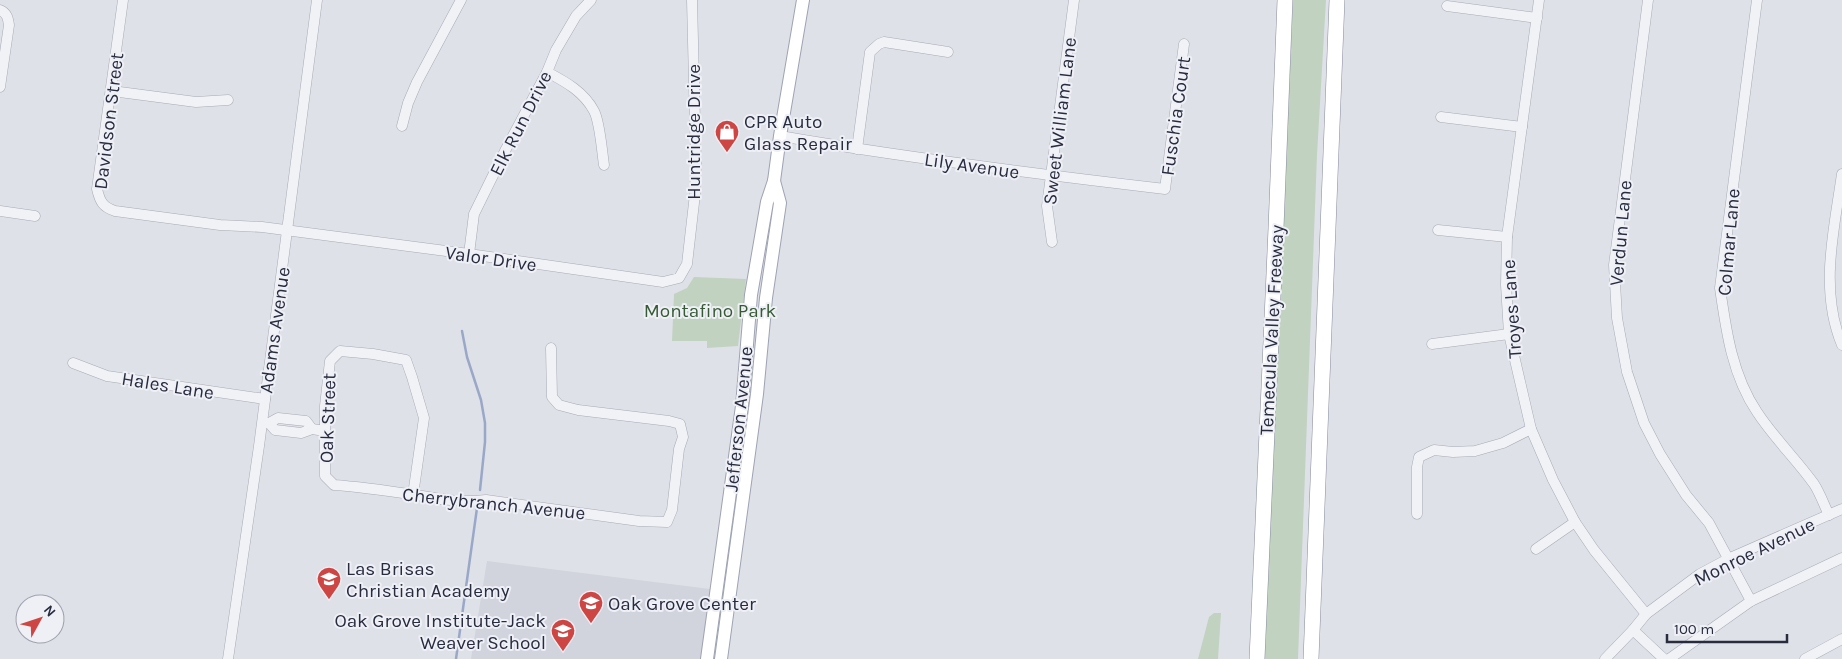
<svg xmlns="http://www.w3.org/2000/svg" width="1842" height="659" viewBox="0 0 1842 659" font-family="Karla,sans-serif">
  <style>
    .built { fill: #d1d3dd }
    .green { fill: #c1d2c0 }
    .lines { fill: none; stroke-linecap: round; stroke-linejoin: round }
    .stream { stroke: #9aa8c8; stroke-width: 2.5 }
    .minor-casing { stroke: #a8abb5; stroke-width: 11 }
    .major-casing { stroke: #9ea3b3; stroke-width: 14 }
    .highway-casing { stroke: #868b9e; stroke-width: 16 }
    .minor { stroke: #f1f2f6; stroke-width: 10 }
    .major { stroke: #fff; stroke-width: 12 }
    .highway { stroke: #fff; stroke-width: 15 }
    .labels { text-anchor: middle; stroke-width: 4; stroke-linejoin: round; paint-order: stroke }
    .street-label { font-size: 19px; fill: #282c3f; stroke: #eef0f6 }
    .poi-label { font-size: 19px; fill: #282c3f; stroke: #eef0f6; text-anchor: start }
    .park-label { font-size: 19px; fill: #365a35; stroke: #eef0f6 }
  </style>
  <rect width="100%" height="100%" fill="#dfe1e8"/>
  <polygon class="built" points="487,561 710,589 701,659 471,659"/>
  <g class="green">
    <polygon points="1293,0 1326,0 1317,155 1298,659 1264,659"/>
    <polygon points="694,277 746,279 738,346 707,348 707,341 672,341 674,294 687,288"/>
    <polygon points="1214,613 1221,613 1218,659 1198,659 1209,617"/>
  </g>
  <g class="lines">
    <g class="stream">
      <polyline points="462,331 467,357 481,400 485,423 485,442 480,490"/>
      <polyline points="456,659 477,508"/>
    </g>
    <defs>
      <g id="minor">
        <path d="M 123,0 L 97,189 C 100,202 103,207 115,211 L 220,225 L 262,227 L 469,254 L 663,282 L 679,278 L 687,264 L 695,194 L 696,164 L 692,0"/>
        <polyline points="1539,0 1507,237 1506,285 1509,334 1531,429 1553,480 1575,522 1594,550 1646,614"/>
        <polyline points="1648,0 1614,265 1617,318 1627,372 1644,423 1660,454 1686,495 1709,523 1751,601"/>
        <path d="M 1757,0 L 1720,288 C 1726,330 1732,375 1757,412 C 1774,438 1796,459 1814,484 C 1820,493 1824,505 1829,515"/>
        <polyline points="1447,6 1537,18"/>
        <path d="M 0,10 C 7,13 8,18 9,25 L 0,87"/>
        <path d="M 547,72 C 566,82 584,92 594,111 C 600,122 602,152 604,165"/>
        <polyline points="112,91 196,102 228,100"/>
        <polyline points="1441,117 1522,127"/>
        <polyline points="402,126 408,103 417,82 461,0"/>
        <path d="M 780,136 C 907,158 1036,174 1165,189 L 1184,44"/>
        <polyline points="857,149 870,52 879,44 884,42 948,52"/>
        <path d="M 1842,174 C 1834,230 1819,290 1842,345"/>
        <polyline points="0,211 35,216"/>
        <polyline points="1438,230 1507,237"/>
        <polyline points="1052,242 1047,206 1074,0"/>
        <polyline points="469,254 474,214 506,149 547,72 556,50 576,16 591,0"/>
        <polyline points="1432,344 1509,334"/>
        <polyline points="73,363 107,376 265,399"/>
        <polyline points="264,423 269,423 278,418 306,421 312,429"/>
        <polyline points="269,423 275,430 301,433 312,429 325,431"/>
        <path d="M 413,495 L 424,418 L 412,377 L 406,360 L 373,354 L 340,351 L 330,361 L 325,406 L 325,476 L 334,485 C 362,487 389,491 416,495 C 439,499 463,503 486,500 L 639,521 L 667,522 L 672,510 L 679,449 L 683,437 L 680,424 L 669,421 L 578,410 L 559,405 L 552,397 L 551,348"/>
        <polyline points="1417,514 1417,467 1419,457 1434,450 1453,452 1475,451 1503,443 1531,429"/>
        <polyline points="1536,549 1575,522"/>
        <polyline points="1633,630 1664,659"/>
        <polyline points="228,659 259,446 317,0"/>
        <polyline points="1605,659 1633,630 1646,614 1700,574 1730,558 1842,509"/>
        <polyline points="1669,659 1751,601 1842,558"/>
        <polyline points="1805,659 1842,639"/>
      </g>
      <g id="major">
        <polyline points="707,659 742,406 751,295 767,202 774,181 780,136 803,0"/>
        <polyline points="721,659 757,394 766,298 780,203 774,181"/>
      </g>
      <g id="highway">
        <polyline points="1257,659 1276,228 1285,0"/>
        <polyline points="1311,659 1337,0"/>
      </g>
    </defs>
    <use href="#minor" class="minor-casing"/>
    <use href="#major" class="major-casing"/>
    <use href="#highway" class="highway-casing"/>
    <use href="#minor" class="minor"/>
    <use href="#major" class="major"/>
    <use href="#highway" class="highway"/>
  </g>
  <defs>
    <symbol id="shop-pin" viewBox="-11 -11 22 30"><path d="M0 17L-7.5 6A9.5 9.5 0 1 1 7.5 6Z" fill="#cd4644" stroke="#eef0f6"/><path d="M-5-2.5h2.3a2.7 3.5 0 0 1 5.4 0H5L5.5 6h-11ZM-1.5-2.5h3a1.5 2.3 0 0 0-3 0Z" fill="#fff"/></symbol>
    <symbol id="school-pin" viewBox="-11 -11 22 30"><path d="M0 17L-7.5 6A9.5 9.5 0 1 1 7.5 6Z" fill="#cd4644" stroke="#eef0f6"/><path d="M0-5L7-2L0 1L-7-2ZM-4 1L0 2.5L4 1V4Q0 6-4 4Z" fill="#fff"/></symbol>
  </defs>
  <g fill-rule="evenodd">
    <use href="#shop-pin" x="713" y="118" width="28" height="38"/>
    <use href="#school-pin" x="315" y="565" width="28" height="38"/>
    <use href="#school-pin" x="577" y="589" width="28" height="38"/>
    <use href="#school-pin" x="549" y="617" width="28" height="38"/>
  </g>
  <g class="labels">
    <g class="street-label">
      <text transform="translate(1175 116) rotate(-82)" y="7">Fuschia Court</text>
      <text transform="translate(108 121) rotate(-83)" y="7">Davidson Street</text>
      <text transform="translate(1059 121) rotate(-83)" y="7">Sweet William Lane</text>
      <text transform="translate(520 123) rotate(-63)" y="7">Elk Run Drive</text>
      <text transform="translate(693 132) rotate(-90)" y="7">Huntridge Drive</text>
      <text transform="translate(972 165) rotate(8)" y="7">Lily Avenue</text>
      <text transform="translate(1620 233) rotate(-85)" y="7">Verdun Lane</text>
      <text transform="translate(1728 242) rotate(-85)" y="7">Colmar Lane</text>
      <text transform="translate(491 258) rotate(8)" y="7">Valor Drive</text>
      <text transform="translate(1511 309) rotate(-94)" y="7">Troyes Lane</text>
      <text transform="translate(274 330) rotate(-82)" y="7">Adams Avenue</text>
      <text transform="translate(1271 330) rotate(-87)" y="7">Temecula Valley Freeway</text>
      <text transform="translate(168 385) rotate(9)" y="7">Hales Lane</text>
      <text transform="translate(327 418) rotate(-88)" y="7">Oak Street</text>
      <text transform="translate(738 419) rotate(-84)" y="7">Jefferson Avenue</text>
      <text transform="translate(494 503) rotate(6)" y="7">Cherrybranch Avenue</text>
      <text transform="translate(1754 551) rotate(-26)" y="7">Monroe Avenue</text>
    </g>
    <g class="poi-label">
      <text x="744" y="128">CPR Auto<tspan x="744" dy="22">Glass Repair</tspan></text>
      <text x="346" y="575">Las Brisas<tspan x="346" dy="22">Christian Academy</tspan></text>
      <text x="608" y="610">Oak Grove Center</text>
      <text x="546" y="627" text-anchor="end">Oak Grove Institute-Jack<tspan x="546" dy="22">Weaver School</tspan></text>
    </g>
    <g class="park-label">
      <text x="710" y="317">Montafino Park</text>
    </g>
  </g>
  <g transform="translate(40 619) rotate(50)"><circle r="24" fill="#eef0f6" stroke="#9fa2ad"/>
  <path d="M0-4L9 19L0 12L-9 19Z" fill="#cd4644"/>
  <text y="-8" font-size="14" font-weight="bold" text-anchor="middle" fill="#282c3f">N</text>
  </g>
  <path d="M1667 634v8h120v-8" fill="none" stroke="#282c3f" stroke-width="2.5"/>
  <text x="1674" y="634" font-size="15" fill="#282c3f" stroke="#eef0f6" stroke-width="4" paint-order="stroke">100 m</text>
</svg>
